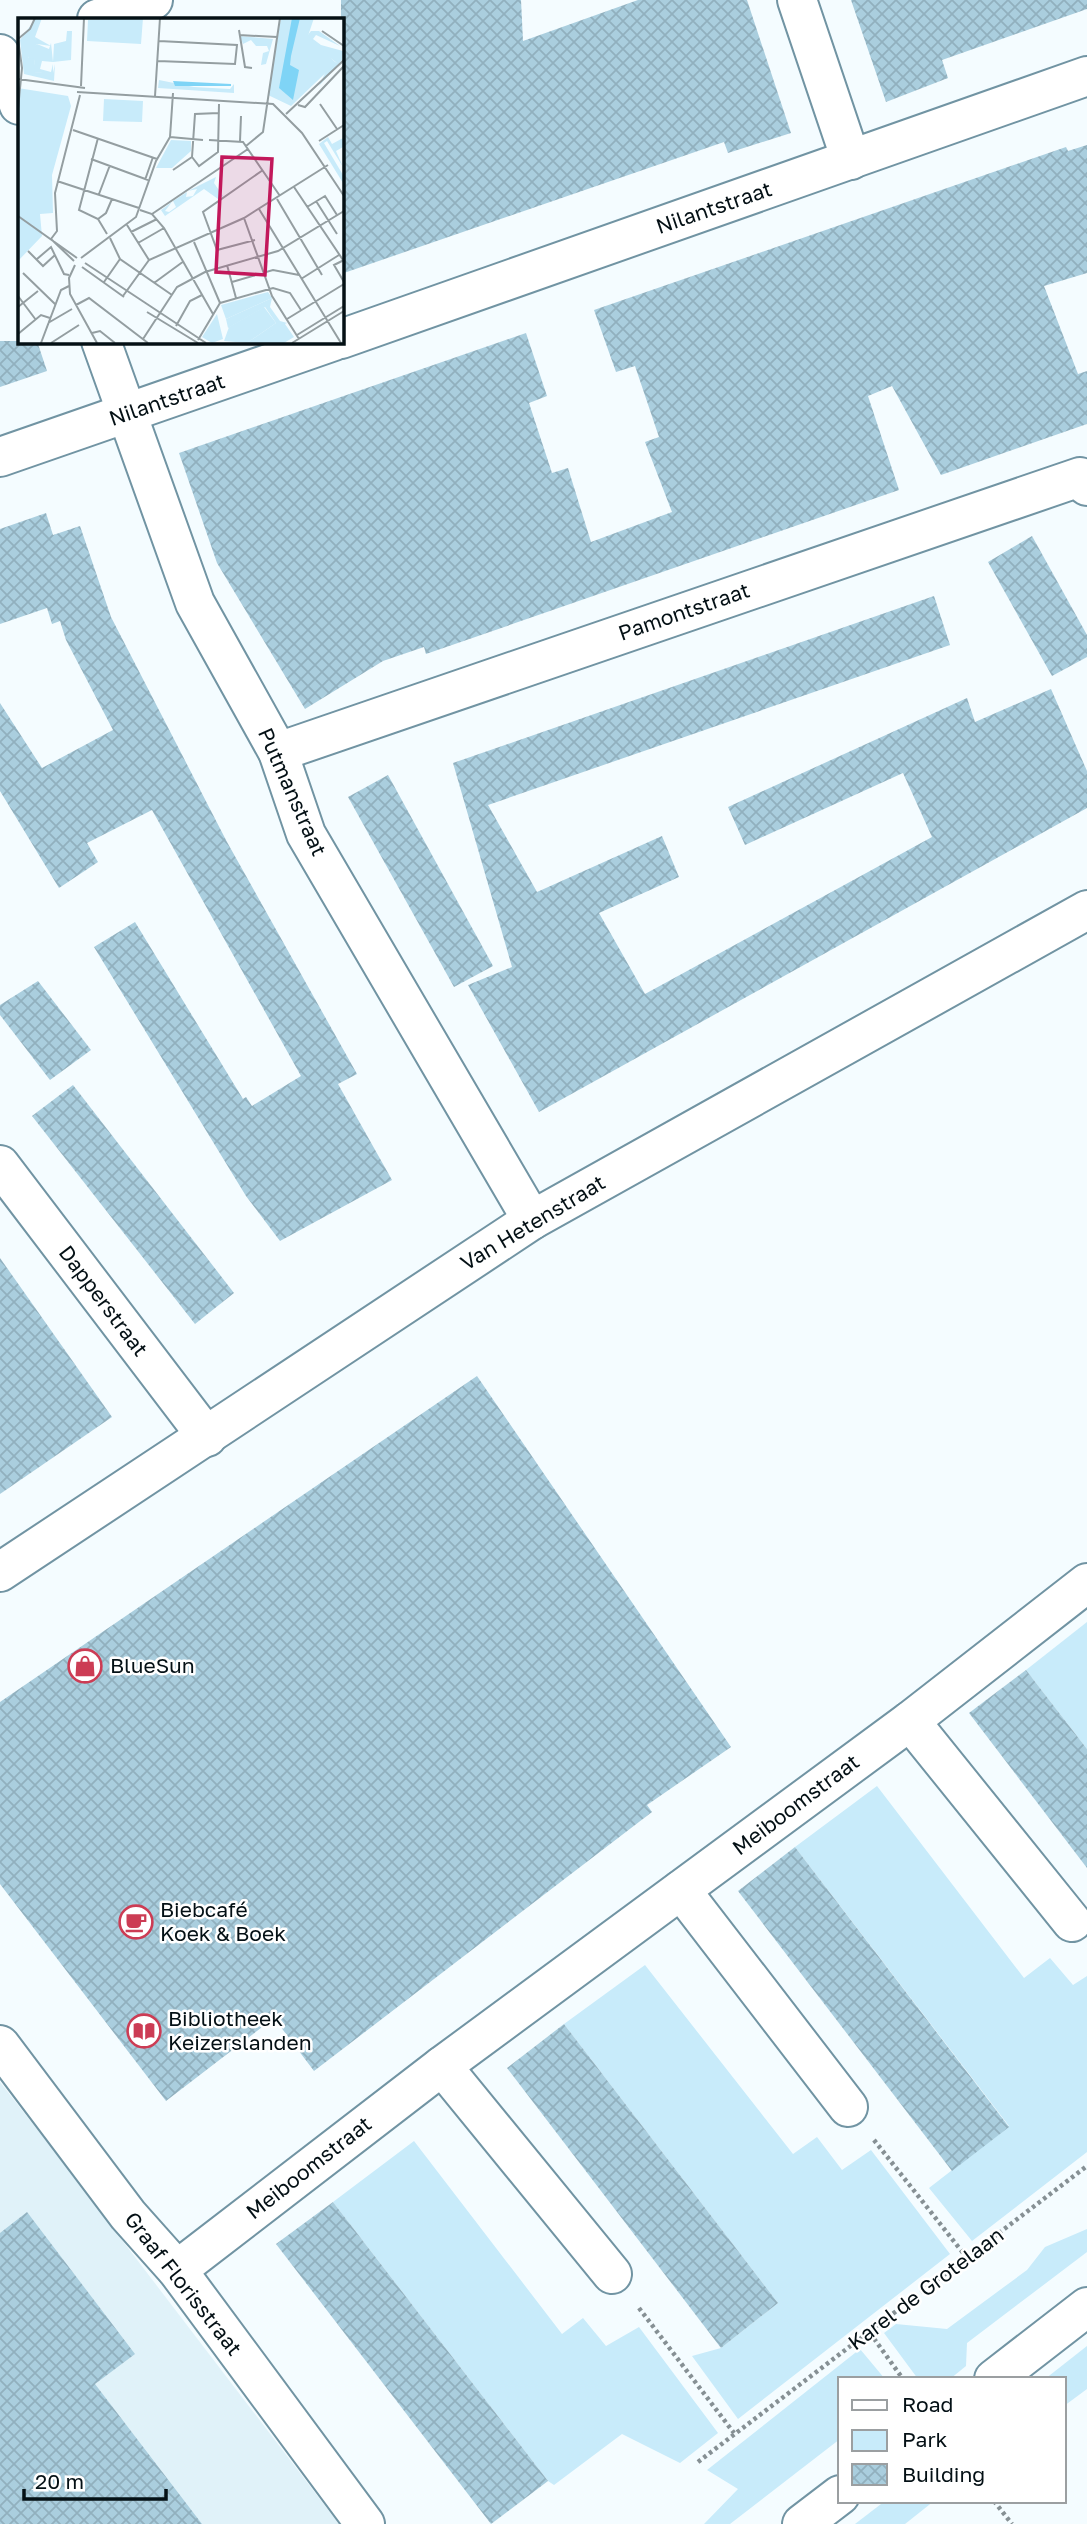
<svg xmlns="http://www.w3.org/2000/svg" width="1087" height="2524" viewBox="0 0 1087 2524" font-family="'Golos Text',sans-serif">
  <style>
    .built { fill: #e0f2f9 }
    .green { fill: #c8ebfa }
    .building { fill: url(#building-cross-hatch) }
    .lines { fill: none; stroke-linecap: round; stroke-linejoin: round }
    .minor-casing { stroke: #7194a3; stroke-width: 42 }
    .path { stroke: #869094; stroke-width: 4.5; stroke-dasharray: 3.5 3.5; stroke-linecap: butt }
    .minor { stroke: #fff; stroke-width: 38 }
    .labels { text-anchor: middle; stroke-width: 5; stroke-linejoin: round; paint-order: stroke }
    .street-label { font-size: 21px; fill: #041015; stroke: #fff }
    .poi-label { font-size: 21px; fill: #041015; stroke: #fff; text-anchor: start }
    .inset-road { fill: none; stroke: #949ea1; stroke-width: 2 }
    .view { fill: #c2185b; fill-opacity: 0.15; stroke: #c2185b; stroke-width: 3.5 }
    .inset-edge { fill: none; stroke: #041015; stroke-width: 3.5 }
  </style>
  <defs>
    <pattern id="building-cross-hatch" width="8" height="8" patternUnits="userSpaceOnUse" patternTransform="scale(1.75)"><rect width="8" height="8" fill="#aacede"/><path d="M0 0l8 8M0 8l8-8" fill="none" stroke="#91b0be"/></pattern>
  </defs>
  <rect width="100%" height="100%" fill="#f4fcff"/>
  <polygon class="built" points="0,2082 47,2142 339,2524 0,2524"/>
  <g class="green">
    <polygon points="1087,1622 1087,1749 1026,1670"/>
    <polygon points="877,1786 1024,1978 1050,1958 1073,1985 1087,1976 1087,2152 972,2241 929,2188 1009,2126 795,1847"/>
    <polygon points="645,1965 793,2154 817,2137 842,2170 871,2150 950,2254 738,2419 692,2356 721,2348 778,2303 564,2024"/>
    <polygon points="414,2141 562,2334 583,2318 606,2346 639,2327 718,2433 680,2463 622,2434 554,2485 548,2481 333,2202"/>
    <polygon points="1087,2229 1087,2252 967,2343 966,2366 950,2379 918,2379 884,2333 896,2324 947,2329 1027,2270 1045,2247"/>
    <polygon points="1087,2346 1087,2389 1064,2406 1064,2379 1045,2379"/>
    <polygon points="860,2349 885,2379 840,2379 840,2439 730,2524 704,2524 738,2489 707,2470"/>
    <polygon points="885,2501 934,2501 905,2524 855,2524"/>
  </g>
  <g class="building">
    <polygon points="341,0 521,0 523,41 638,0 747,0 791,133 728,153 724,142 341,274"/>
    <polygon points="851,0 1087,0 1087,9 942,60 948,78 886,102"/>
    <polygon points="1087,145 1087,273 1044,286 1078,374 1087,371 1087,424 941,475 892,386 868,396 899,490 426,654 424,647 383,661 305,709 217,563 179,453 526,333 547,396 529,403 552,473 568,468 591,542 672,512 645,442 659,437 635,366 616,372 594,310 1066,147 1068,151"/>
    <polygon points="0,341 37,341 47,371 0,387"/>
    <polygon points="46,513 53,535 80,526 111,617 227,842 357,1074 338,1084 392,1180 280,1241 246,1196 94,947 135,922 243,1099 246,1097 252,1106 301,1076 152,810 87,843 98,862 59,888 0,791 0,703 42,768 113,730 66,640 60,621 52,624 47,608 0,624 0,529"/>
    <polygon points="1032,536 1087,635 1087,657 1052,676 988,562"/>
    <polygon points="934,596 950,645 488,805 537,892 662,836 679,877 599,913 645,994 932,837 903,773 745,845 728,807 967,698 975,722 1051,689 1087,771 1087,808 539,1112 468,985 512,967 453,763"/>
    <polygon points="388,775 493,966 454,987 348,797"/>
    <polygon points="38,981 91,1050 50,1080 0,1015 0,1005"/>
    <polygon points="73,1085 234,1293 195,1324 32,1116"/>
    <polygon points="0,1258 112,1417 0,1494"/>
    <polygon points="477,1376 731,1747 647,1805 652,1812 314,2071 274,2018 166,2101 0,1884 0,1702"/>
    <polygon points="1026,1670 1087,1749 1087,1868 969,1713"/>
    <polygon points="795,1847 1009,2127 952,2171 738,1891"/>
    <polygon points="564,2024 778,2303 721,2348 507,2068"/>
    <polygon points="333,2202 548,2481 491,2524 276,2244"/>
    <polygon points="27,2212 135,2354 95,2384 202,2524 0,2524 0,2233"/>
  </g>
  <g class="lines">
    <defs>
      <g id="minor">
        <polyline points="797,0 851,160"/>
        <polyline points="97,19 153,0"/>
        <polyline points="0,54 19,105"/>
        <polyline points="341,339 1087,76"/>
        <polyline points="101,341 195,603 278,752 306,834 532,1220"/>
        <polyline points="0,457 334,341"/>
        <polyline points="278,752 1080,477 1087,486"/>
        <polyline points="0,1165 207,1437"/>
        <polyline points="0,1572 532,1220 1087,910"/>
        <polyline points="910,1721 1072,1922"/>
        <polyline points="681,1890 848,2107"/>
        <polyline points="0,2045 128,2215 177,2270 365,2524"/>
        <polyline points="442,2066 612,2274"/>
        <polyline points="177,2270 442,2066 910,1721 1087,1583"/>
        <polyline points="994,2379 1087,2307"/>
        <polyline points="802,2524 840,2495"/>
      </g>
    </defs>
    <use href="#minor" class="minor-casing"/>
    <g class="path">
      <polyline points="874,2140 967,2258"/>
      <polyline points="639,2308 734,2433"/>
      <polyline points="870,2333 903,2379"/>
      <polyline points="698,2462 1087,2166"/>
      <polyline points="994,2501 1012,2524"/>
    </g>
    <use href="#minor" class="minor"/>
  </g>
  <defs>
    <symbol id="shop-ring" viewBox="-11 -11 22 22"><circle r="9.5" fill="#fff" stroke="#cc3c54" stroke-width="1.5"/><path d="M-5-2.5h2.3a2.7 3.5 0 0 1 5.4 0H5L5.5 6h-11ZM-1.5-2.5h3a1.5 2.3 0 0 0-3 0Z" fill="#cc3c54"/></symbol>
    <symbol id="cafe-ring" viewBox="-11 -11 22 22"><circle r="9.5" fill="#fff" stroke="#cc3c54" stroke-width="1.5"/><path d="M-5.5-4.5H6V0H3Q3 3.5 0 3.5H-2.5Q-5.5 3.5-5.5 0ZM3-3.2v2h1.7v-2ZM-6 4.5H4V6H-6Z" fill="#cc3c54"/></symbol>
    <symbol id="library-ring" viewBox="-11 -11 22 22"><circle r="9.5" fill="#fff" stroke="#cc3c54" stroke-width="1.5"/><path d="M-6-4Q-3-5.5-.7-3.5V5Q-3 3-6 4ZM6-4Q3-5.5 .7-3.5V5Q3 3 6 4Z" fill="#cc3c54"/></symbol>
  </defs>
  <g fill-rule="evenodd">
    <use href="#shop-ring" x="66" y="1647" width="38" height="38"/>
    <use href="#cafe-ring" x="117" y="1903" width="38" height="38"/>
    <use href="#library-ring" x="125" y="2012" width="38" height="38"/>
  </g>
  <g class="labels">
    <g class="street-label">
      <text transform="translate(714 208) rotate(-19)" y="7">Nilantstraat</text>
      <text transform="translate(167 400) rotate(-19)" y="7">Nilantstraat</text>
      <text transform="translate(684 612) rotate(-19)" y="7">Pamontstraat</text>
      <text transform="translate(292 792) rotate(66)" y="7">Putmanstraat</text>
      <text transform="translate(533 1223) rotate(-31)" y="7">Van Hetenstraat</text>
      <text transform="translate(103 1301) rotate(53)" y="7">Dapperstraat</text>
      <text transform="translate(796 1805) rotate(-37)" y="7">Meiboomstraat</text>
      <text transform="translate(309 2168) rotate(-38)" y="7">Meiboomstraat</text>
      <text transform="translate(183 2284) rotate(52)" y="7">Graaf Florisstraat</text>
      <text transform="translate(926 2289) rotate(-37)" y="7">Karel de Grotelaan</text>
    </g>
    <g class="poi-label">
      <text x="110" y="1673">BlueSun</text>
      <text x="160" y="1917">Biebcafé<tspan x="160" dy="24">Koek &amp; Boek</tspan></text>
      <text x="168" y="2026">Bibliotheek<tspan x="168" dy="24">Keizerslanden</tspan></text>
    </g>
  </g>
  <g transform="translate(18 18)">
    <rect width="326" height="326" fill="#f4fcff"/>
    <path d="M 125,0 L 123,26 L 69,23 L 70,2 ZM 293,13 L 301,13 L 322,28 L 298,17 L 295,21 L 303,27 L 325,33 L 324,42 L 301,68 L 313,42 L 319,45 L 311,39 L 273,38 ZM 222,18 L 255,21 L 248,46 L 243,47 L 245,35 L 251,33 L 249,28 L 238,28 L 233,22 L 225,26 ZM 33,25 L 35,44 L 24,43 L 22,51 L 33,54 L 35,46 L 35,56 L 15,54 L 17,41 L 10,41 L 11,34 L 19,26 L 31,31 ZM 141,62 L 176,69 L 212,71 L 216,66 L 216,75 L 140,70 ZM 86,81 L 125,83 L 124,104 L 85,103 ZM 310,119 L 314,126 L 325,120 L 325,129 L 318,133 L 325,149 L 309,123 L 306,125 L 325,157 L 325,165 L 301,126 ZM 153,122 L 173,123 L 173,133 L 154,150 L 138,150 ZM 198,159 L 196,165 L 205,178 L 200,181 L 186,171 L 147,198 L 143,192 L 154,184 L 147,193 L 151,194 L 158,189 L 155,183 L 169,174 L 168,179 L 175,178 L 179,171 L 170,173 ZM 250,274 L 254,280 L 208,301 L 203,287 ZM 260,306 L 267,306 L 276,319 L 266,325 L 229,325 Z" fill="#c8ebfa"/>
    <path d="M 18,0 L 24,0 L 17,19 L 33,28 L 19,26 L 10,40 L 17,41 L 16,54 L 35,55 L 37,46 L 36,63 L 6,56 L 2,22 ZM 49,13 L 54,13 L 53,42 L 35,44 L 36,26 L 48,23 ZM 254,280 L 252,289 L 262,303 L 269,305 L 243,317 L 238,325 L 229,325 L 258,305 L 247,289 L 210,310 L 208,301 ZM 199,296 L 205,321 L 194,325 L 184,319 Z" fill="#c8ebfa"/>
    <path d="M 246,289 L 258,305 L 229,325 L 206,323 L 211,309 Z" fill="#c8ebfa"/>
    <path d="M 263,0 L 296,0 L 290,18 L 318,45 L 273,88 L 250,77 ZM 0,70 L 50,78 L 53,88 L 34,157 L 35,195 L 22,196 L 24,218 L 0,243 Z" fill="#c8ebfa"/>
    <path d="M 274,0 L 282,0 L 273,38 L 272,47 L 281,52 L 275,82 L 261,70 ZM 155,63 L 213,66 L 213,68 L 157,68 Z" fill="#7fd4f6"/>
    <path class="inset-road" d="M 221,12 L 227,49 L 234,50M 304,13 L 326,28M 221,17 L 259,19M 0,21 L 4,50 L 0,91M 0,21 L 12,11 L 17,0M 140,43 L 217,46 L 219,27 L 141,23M 0,61 L 67,70M 63,68 L 66,0M 59,74 L 255,86 L 284,115 L 326,178M 137,78 L 142,0M 302,86 L 319,111M 280,87 L 287,89 L 326,48M 268,96 L 326,42M 55,112 L 139,141M 152,119 L 155,75M 152,119 L 185,122M 80,120 L 61,192 L 80,201 L 89,216M 191,122 L 225,124 L 262,178M 222,123 L 223,98M 301,123 L 326,107M 228,128 L 245,114 L 262,0M 174,139 L 181,148 L 200,134 L 201,86M 174,139 L 177,96 L 201,95M 73,141 L 130,162M 155,152 L 174,139M 127,162 L 135,139M 39,163 L 121,190M 276,169 L 325,242M 81,176 L 92,147M 259,181 L 304,257M 298,183 L 319,216M 289,189 L 307,178 L 319,197M 241,191 L 323,325M 122,192 L 134,196 L 146,210 L 195,296M 134,196 L 230,131M 0,198 L 59,240M 226,200 L 254,278 L 281,321M 80,201 L 88,195 L 94,181M 109,207 L 131,242M 113,214 L 139,201M 92,220 L 102,241 L 154,277M 33,221 L 39,213 L 37,175 L 62,77M 33,221 L 56,243M 237,222 L 199,232 L 185,194 L 245,152M 176,224 L 202,285M 120,225 L 146,210M 10,233 L 25,248 L 37,237M 63,240 L 118,199 L 138,143 L 152,119M 19,241 L 33,229 L 46,256 L 51,257M 326,242 L 316,247 L 326,264M 67,245 L 188,325M 57,247 L 51,260 L 52,276 L 79,325M 209,247 L 218,280M 64,249 L 106,279M 5,255 L 37,286M 283,261 L 321,237M 86,264 L 102,241M 214,264 L 255,252 L 281,257M 136,265 L 166,243M 0,278 L 18,302M 105,278 L 131,242 L 226,200 L 310,147M 202,285 L 255,270 L 272,275 L 283,292M 58,287 L 71,280 L 130,325M 0,289 L 20,273M 129,294 L 180,325M 269,301 L 326,266M 30,305 L 54,291M 158,308 L 172,283 L 184,277M 74,315 L 82,313 L 97,325M 0,316 L 23,297 L 32,300M 279,317 L 326,288M 125,321 L 159,269 L 187,254 L 260,233 L 326,193M 180,322 L 202,285M 23,325 L 43,272 L 51,268M 33,325 L 61,307M 274,325 L 326,293"/>
    <path class="view" d="M 204,139 L 254,141 L 247,257 L 198,254 Z"/>
    <rect width="326" height="326" class="inset-edge"/>
  </g>
  <rect x="838" y="2377" width="228" height="126" fill="#ffffff" stroke="#9b9fa1" stroke-width="2"/>
  <rect x="852" y="2400" width="35" height="10" fill="#ffffff" stroke="#9b9fa1" stroke-width="2"/>
  <text x="902" y="2412" font-size="21" fill="#041015">Road</text>
  <rect x="852" y="2430" width="35" height="21" fill="#c8ebfa" stroke="#9b9fa1" stroke-width="2"/>
  <text x="902" y="2447" font-size="21" fill="#041015">Park</text>
  <rect x="852" y="2464" width="35" height="21" fill="url(#building-cross-hatch)" stroke="#9b9fa1" stroke-width="2"/>
  <text x="902" y="2482" font-size="21" fill="#041015">Building</text>
  <path d="M24 2489v10h142v-10" fill="none" stroke="#041015" stroke-width="3.5"/>
  <text x="35" y="2489" font-size="21" fill="#041015" stroke="#ffffff" stroke-width="5" paint-order="stroke">20 m</text>
</svg>
